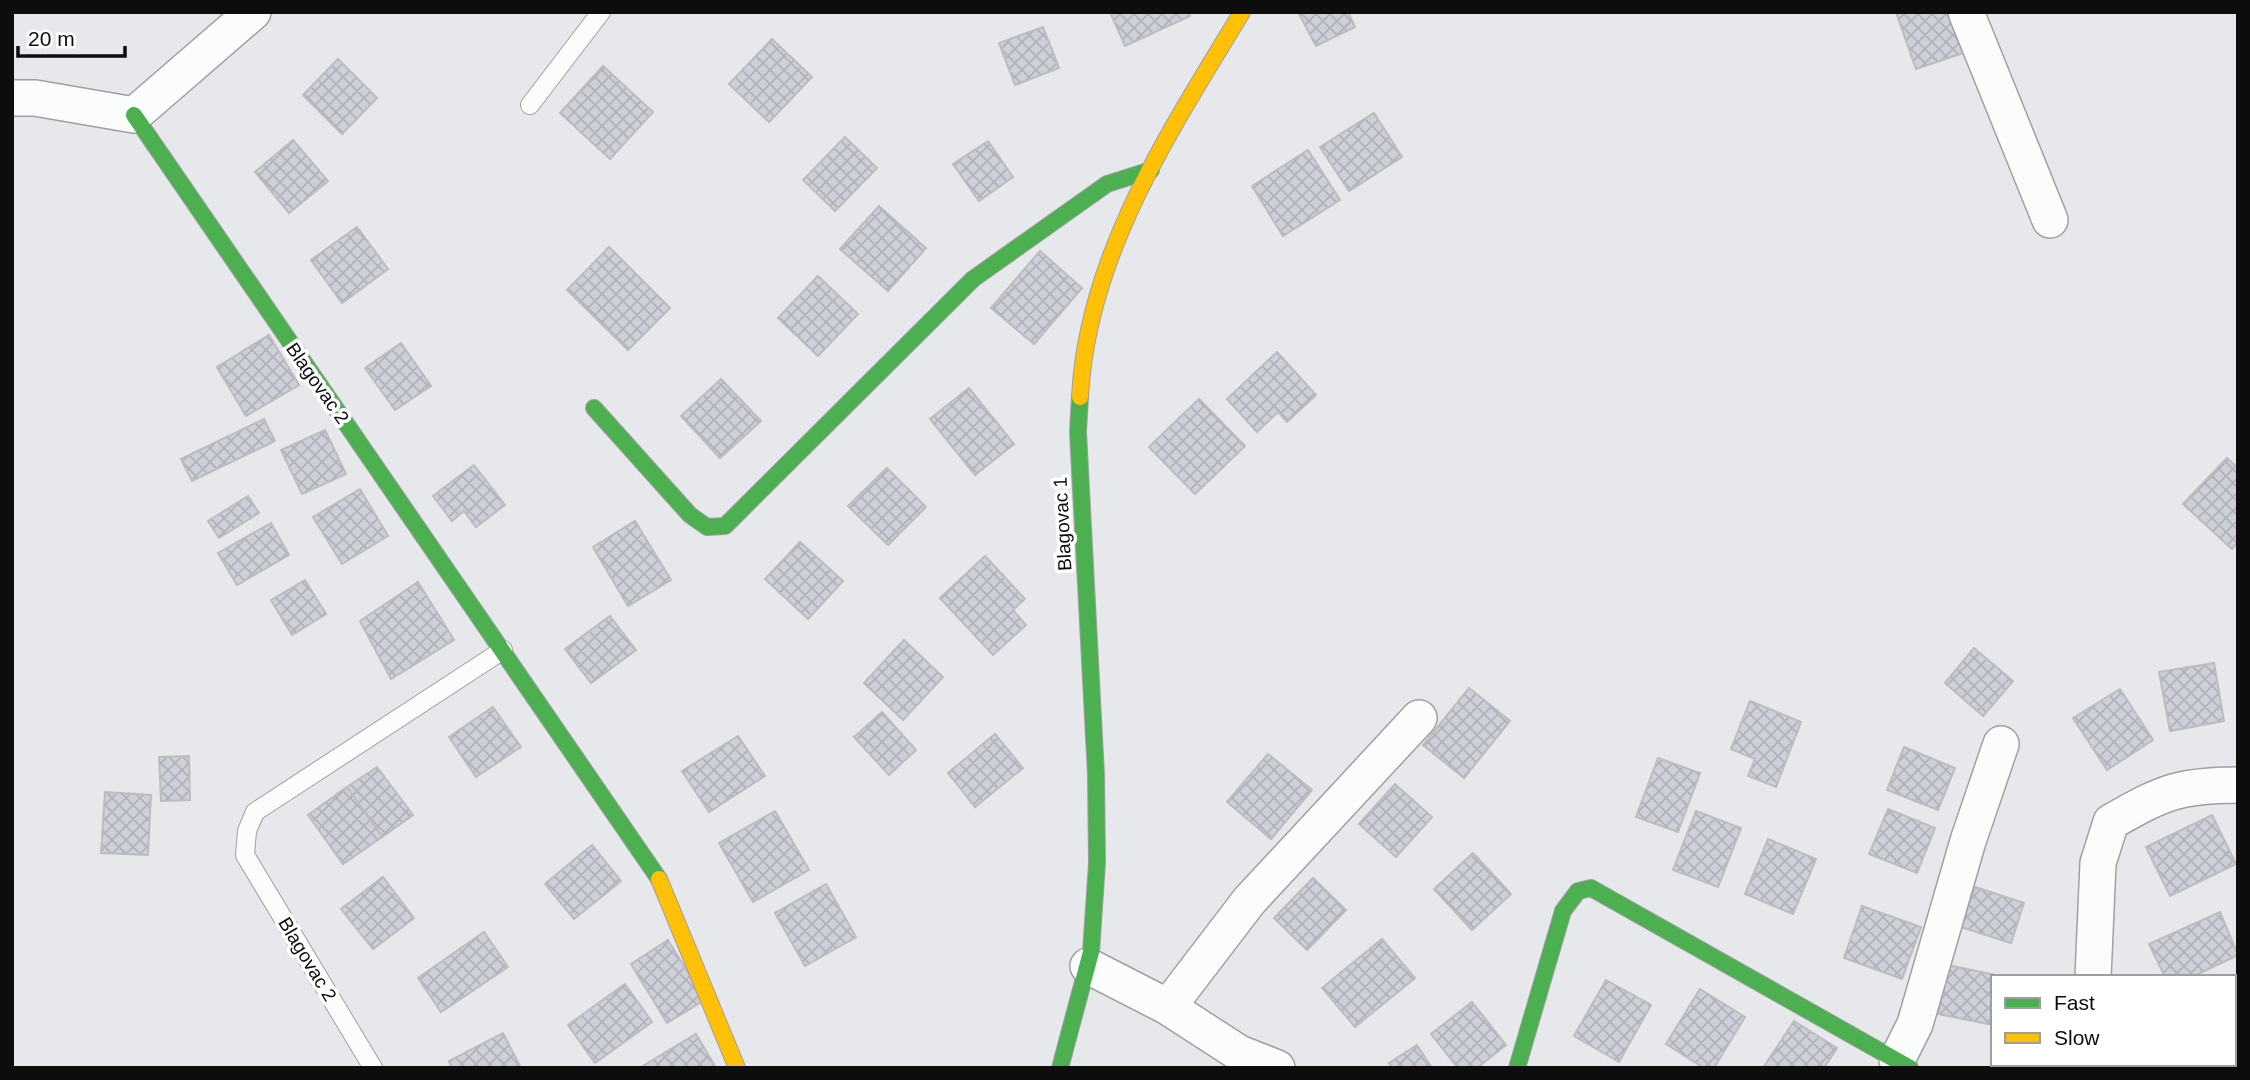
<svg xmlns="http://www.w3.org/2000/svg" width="2250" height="1080" viewBox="0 0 2250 1080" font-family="Arial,sans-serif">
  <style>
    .building { fill: url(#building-cross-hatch); stroke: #bcbcbe; stroke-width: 2 }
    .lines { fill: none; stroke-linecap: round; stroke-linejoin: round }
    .lane-casing { stroke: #a0a0a2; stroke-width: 20 }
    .street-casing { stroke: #a0a0a2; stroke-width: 38 }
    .fast-casing { stroke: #a0a0a2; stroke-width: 18 }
    .slow-casing { stroke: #a0a0a2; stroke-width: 18 }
    .lane { stroke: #fbfcfc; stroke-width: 18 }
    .street { stroke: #fbfcfc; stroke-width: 35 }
    .fast { stroke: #4caf50; stroke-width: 16 }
    .slow { stroke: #ffc107; stroke-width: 16 }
    .labels { text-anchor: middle; stroke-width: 7; stroke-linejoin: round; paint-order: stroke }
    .street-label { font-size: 19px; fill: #0d0d0e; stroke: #fff }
  </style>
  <defs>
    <pattern id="building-cross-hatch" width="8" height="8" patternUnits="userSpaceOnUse" patternTransform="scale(1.75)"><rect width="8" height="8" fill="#ced0d9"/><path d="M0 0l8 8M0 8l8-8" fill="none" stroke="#b0b1b9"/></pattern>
  </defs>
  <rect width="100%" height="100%" fill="#e7e8eb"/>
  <g class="building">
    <polygon points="1110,12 1188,12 1190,16 1125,46"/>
    <polygon points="1298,12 1348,12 1355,27 1316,46"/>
    <polygon points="1896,12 1956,12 1969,51 1916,69"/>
    <polygon points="1043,27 1059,68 1015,85 999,43"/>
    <polygon points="772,39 812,77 769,122 729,84"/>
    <polygon points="338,59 377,98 342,134 303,95"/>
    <polygon points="603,66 653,112 610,159 560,113"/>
    <polygon points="1374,113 1402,157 1349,191 1320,147"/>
    <polygon points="845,137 877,168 835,211 803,180"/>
    <polygon points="293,140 328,181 289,213 255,172"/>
    <polygon points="988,141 1013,177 979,201 953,164"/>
    <polygon points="1308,150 1340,200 1283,236 1252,186"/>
    <polygon points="879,206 926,248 888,291 840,249"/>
    <polygon points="357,227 388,269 342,303 311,260"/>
    <polygon points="609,247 670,308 628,350 567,290"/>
    <polygon points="1040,251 1082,288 1034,344 991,308"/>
    <polygon points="818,276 858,314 818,356 778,318"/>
    <polygon points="269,335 299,385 246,416 217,367"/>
    <polygon points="401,343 431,386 395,410 365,368"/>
    <polygon points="1277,352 1316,395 1287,422 1278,412 1257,432 1227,399"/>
    <polygon points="721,379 761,421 720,458 681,416"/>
    <polygon points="969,388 1014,444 975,475 930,419"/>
    <polygon points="1199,399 1245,446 1195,494 1149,447"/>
    <polygon points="264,419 275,441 192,481 181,459"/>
    <polygon points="325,430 346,474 302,494 281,450"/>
    <polygon points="2227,458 2238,468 2238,542 2232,549 2183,504"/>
    <polygon points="474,465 505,505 476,527 464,511 452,521 433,496"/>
    <polygon points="887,468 926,507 888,545 848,506"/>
    <polygon points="360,489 388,536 342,564 313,517"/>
    <polygon points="248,496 259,513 219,538 208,521"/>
    <polygon points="635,521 671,580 628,606 593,547"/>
    <polygon points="271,523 289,555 237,585 218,553"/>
    <polygon points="800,542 843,581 808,619 765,579"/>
    <polygon points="985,556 1025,599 1013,610 1026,625 993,655 940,598"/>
    <polygon points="305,580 326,614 292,635 271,600"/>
    <polygon points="418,582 454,640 391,679 360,621"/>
    <polygon points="610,616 636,650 591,683 565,649"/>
    <polygon points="904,640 943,677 903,720 864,683"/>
    <polygon points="1974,648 2013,681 1983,716 1945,683"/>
    <polygon points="2214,663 2224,721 2170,731 2159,672"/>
    <polygon points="1469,688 1510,721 1464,778 1423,745"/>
    <polygon points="2120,689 2153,740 2107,770 2073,718"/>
    <polygon points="1750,701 1801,722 1776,787 1748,776 1755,759 1731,749"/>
    <polygon points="493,707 521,747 476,777 449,737"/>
    <polygon points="882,712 916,750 889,775 854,737"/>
    <polygon points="995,734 1023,768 975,807 948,773"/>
    <polygon points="738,736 765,776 709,812 682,771"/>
    <polygon points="1904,747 1955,768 1938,810 1887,790"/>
    <polygon points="1268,754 1312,790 1271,839 1227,802"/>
    <polygon points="189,756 190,800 161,801 159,757"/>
    <polygon points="1658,758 1700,773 1678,832 1636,817"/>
    <polygon points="377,767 413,815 382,837 347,787"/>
    <polygon points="1395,784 1432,817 1396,857 1359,824"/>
    <polygon points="347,787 382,837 343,864 308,815"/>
    <polygon points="105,792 151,795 148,855 101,853"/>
    <polygon points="1888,809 1935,828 1917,873 1869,854"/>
    <polygon points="775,811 809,870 753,902 719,843"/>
    <polygon points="1696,811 1741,828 1718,887 1673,870"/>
    <polygon points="2212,815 2236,864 2170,896 2146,847"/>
    <polygon points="1768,839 1816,859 1793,914 1745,894"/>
    <polygon points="592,845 621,881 574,919 545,884"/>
    <polygon points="1473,853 1511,894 1472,930 1434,889"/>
    <polygon points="383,877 414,918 373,949 341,909"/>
    <polygon points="1313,878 1346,910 1307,950 1274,918"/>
    <polygon points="826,884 856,937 805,966 775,913"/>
    <polygon points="1975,887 2024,903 2011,943 1961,927"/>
    <polygon points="1862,906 1921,927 1902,979 1844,958"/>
    <polygon points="2220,912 2238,955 2192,977 2165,977 2149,944"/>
    <polygon points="484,932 508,967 441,1012 418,978"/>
    <polygon points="1382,939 1415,978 1355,1027 1322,988"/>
    <polygon points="668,940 705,1000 667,1023 631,964"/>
    <polygon points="1948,965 2005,977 1993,977 1993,1025 1938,1014"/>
    <polygon points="1606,980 1651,1005 1619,1062 1574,1036"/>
    <polygon points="625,984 652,1022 595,1063 568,1025"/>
    <polygon points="1700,989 1745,1017 1714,1068 1704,1068 1666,1044"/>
    <polygon points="1472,1002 1506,1045 1477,1068 1458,1068 1431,1034"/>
    <polygon points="1794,1021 1837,1048 1824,1068 1763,1068"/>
    <polygon points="2238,1032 2238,1068 2211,1068 2210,1064 2234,1064 2234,1034"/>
    <polygon points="503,1033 521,1068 452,1068 449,1061"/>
    <polygon points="696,1034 716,1068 641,1067"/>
    <polygon points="1417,1045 1432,1068 1393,1068 1389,1063"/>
  </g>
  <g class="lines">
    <defs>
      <g id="lane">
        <polyline points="530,105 601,12"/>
        <polyline points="373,1068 245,855 247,831 255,812 503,650"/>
      </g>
      <g id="street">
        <polyline points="1966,12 2050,220"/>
        <polyline points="12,98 35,98 134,115 253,12"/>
        <polyline points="1088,966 1168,1007 1239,1053 1277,1068"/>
        <path d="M 2093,977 L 2098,863 L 2111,822 C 2162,793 2178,785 2238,785"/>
        <polyline points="1168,1007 1249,901 1419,718"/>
        <polyline points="1897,1060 1915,1024 1968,841 2001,744"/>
        <polyline points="2085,1068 2087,1064"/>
      </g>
      <g id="fast">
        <polyline points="134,115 659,879"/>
        <polyline points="594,408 690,515 707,527 725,526 973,279 1107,184 1151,170"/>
        <polyline points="1060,1068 1091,952 1097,863 1096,775 1078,432 1080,397"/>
        <polyline points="1517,1068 1563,911 1578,891 1591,888 1910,1068"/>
      </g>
      <g id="slow">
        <path d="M 1080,397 C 1087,255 1170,131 1242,12"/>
        <polyline points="659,879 737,1068"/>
      </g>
    </defs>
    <use href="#lane" class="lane-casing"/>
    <use href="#street" class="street-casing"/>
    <use href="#fast" class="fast-casing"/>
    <use href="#slow" class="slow-casing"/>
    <use href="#lane" class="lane"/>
    <use href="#street" class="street"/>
    <use href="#fast" class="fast"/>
    <use href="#slow" class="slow"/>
  </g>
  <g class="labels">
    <g class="street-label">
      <text transform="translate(318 383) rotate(55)" y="7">Blagovac 2</text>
      <text transform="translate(1062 524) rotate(-93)" y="7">Blagovac 1</text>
      <text transform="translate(308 959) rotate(59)" y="7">Blagovac 2</text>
    </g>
  </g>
  <rect width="2250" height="1080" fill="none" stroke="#0d0d0e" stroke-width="28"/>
  <rect x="1991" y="975" width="245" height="91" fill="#ffffff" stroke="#9e9e9f" stroke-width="2"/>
  <rect x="2005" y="998" width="35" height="10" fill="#4caf50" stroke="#9e9e9f" stroke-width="2"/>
  <text x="2054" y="1010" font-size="21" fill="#0d0d0e">Fast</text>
  <rect x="2005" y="1033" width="35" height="10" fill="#ffc107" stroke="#9e9e9f" stroke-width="2"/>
  <text x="2054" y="1045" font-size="21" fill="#0d0d0e">Slow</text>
  <path d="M18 46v10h107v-10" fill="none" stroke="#0d0d0e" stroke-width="3.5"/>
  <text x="28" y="46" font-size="21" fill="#0d0d0e" stroke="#ffffff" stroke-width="5" paint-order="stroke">20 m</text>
</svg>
